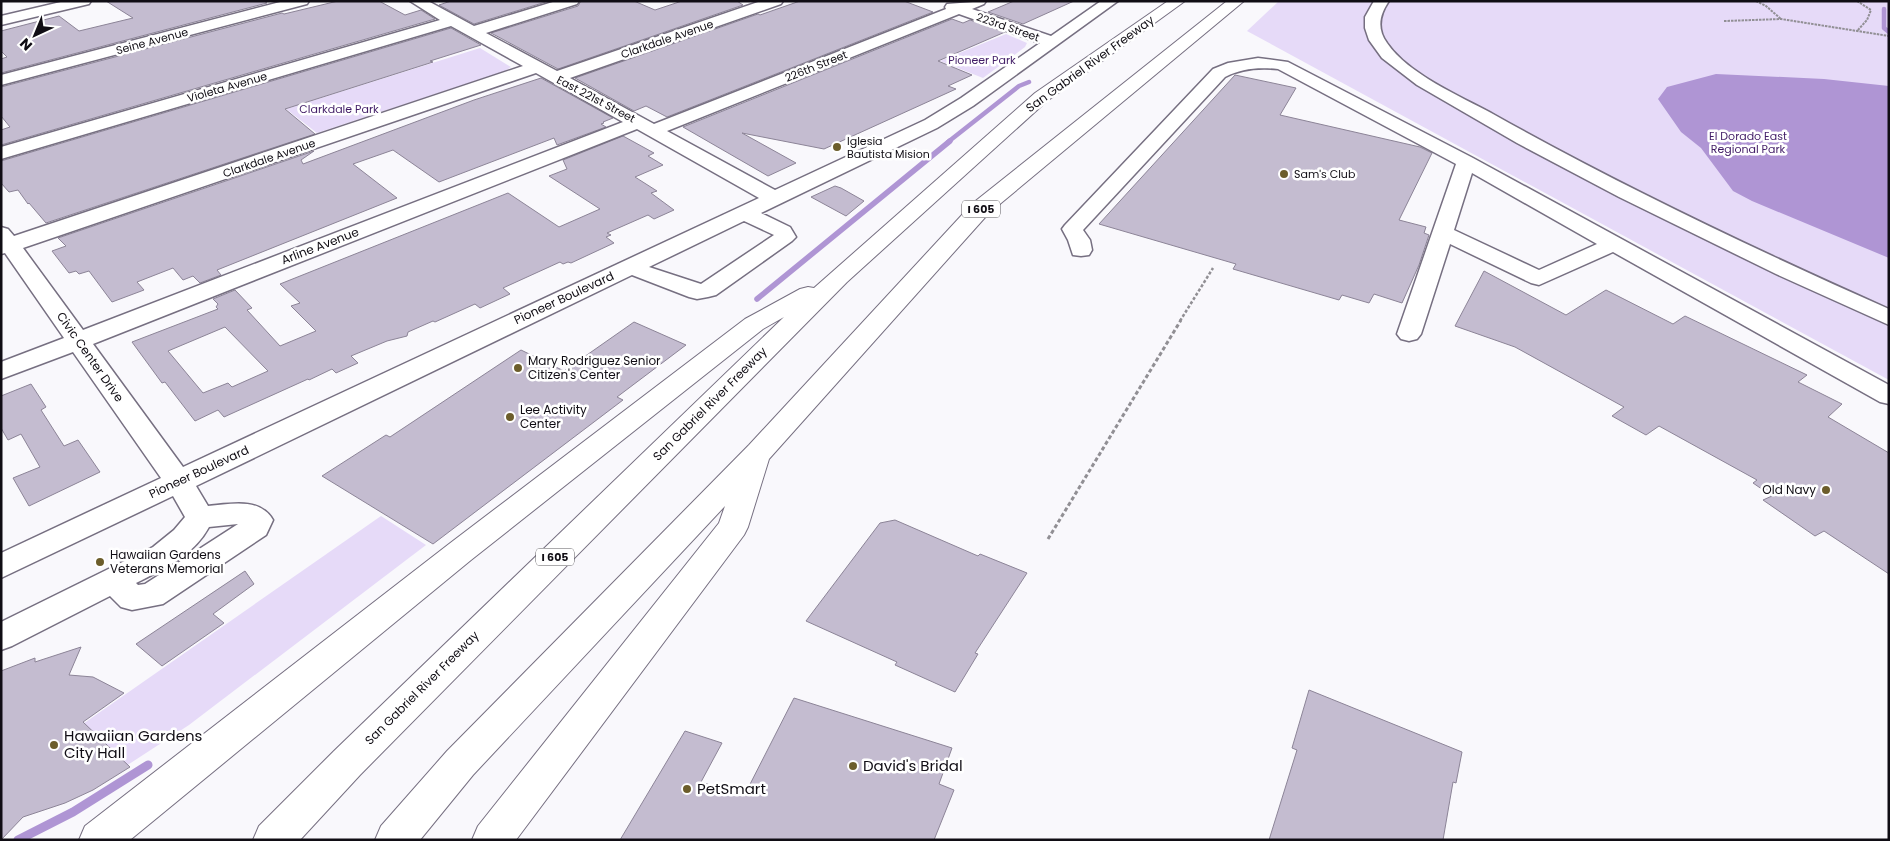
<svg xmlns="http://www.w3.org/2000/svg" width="1890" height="841" viewBox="0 0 1890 841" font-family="Poppins,sans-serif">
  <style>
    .green { fill: #e6daf8 }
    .water { fill: #af95d4 }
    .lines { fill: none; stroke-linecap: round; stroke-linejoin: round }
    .stream-far2 { stroke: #af95d4; stroke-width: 4.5 }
    .stream-far1 { stroke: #af95d4; stroke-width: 5.5 }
    .stream { stroke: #af95d4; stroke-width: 9 }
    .building { fill: #c4bcd0; stroke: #8c8497; fill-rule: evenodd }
    .minor-casing { stroke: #766f81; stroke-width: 3 }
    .highway-casing { stroke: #766f81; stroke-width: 2 }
    .path-far2 { stroke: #918f94; stroke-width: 2; stroke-dasharray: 2.5 1; stroke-linecap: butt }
    .path-far1 { stroke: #918f94; stroke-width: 2.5; stroke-dasharray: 3 2; stroke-linecap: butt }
    .path { stroke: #918f94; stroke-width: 3; stroke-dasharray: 4 2.5; stroke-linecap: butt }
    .minor { fill: #fff; fill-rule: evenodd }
    .highway { fill: #fff; fill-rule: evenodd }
    .poi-dot { fill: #6c5d2b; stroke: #fff; stroke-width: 2 }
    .labels { text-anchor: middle; stroke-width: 5; stroke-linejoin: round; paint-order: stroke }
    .far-street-label { font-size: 11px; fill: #100d14; stroke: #fff }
    .far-park-label { font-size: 11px; fill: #411c66; stroke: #fff }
    .far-poi-label { font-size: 11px; fill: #100d14; stroke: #fff; text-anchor: start }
    .shield { fill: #fff; stroke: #58565a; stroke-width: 1 }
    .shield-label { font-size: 11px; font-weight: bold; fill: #100d14 }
    .street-label { font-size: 12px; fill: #100d14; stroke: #fff }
    .poi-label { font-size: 12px; fill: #100d14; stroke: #fff; text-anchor: start }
    .near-poi-label { font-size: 15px; fill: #100d14; stroke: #fff; text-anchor: start }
  </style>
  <rect width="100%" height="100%" fill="#f9f8fc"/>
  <g class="green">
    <polygon points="1279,1 1889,1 1889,380 1247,31"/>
    <polygon points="1006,34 1027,43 1025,47 983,78 940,61"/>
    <polygon points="480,48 511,67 505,71 317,133 286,109"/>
    <polygon points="381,516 426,545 189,725 123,768 80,726"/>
  </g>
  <polygon class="water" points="1716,74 1824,79 1889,86 1889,258 1752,201 1733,191 1701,148 1681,132 1658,99 1667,87"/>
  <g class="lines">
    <g class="stream-far2">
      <polyline points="1884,9 1884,28 1889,32"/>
      <polyline points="948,142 1019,86 1029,82"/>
    </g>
    <polyline class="stream-far1" points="757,299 950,141"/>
    <polyline class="stream" points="18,840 73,812 148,765"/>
  </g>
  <g class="building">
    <polygon points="106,1 264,1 267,3 1,73 1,59 7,57 1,51 1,31 59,16 79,31 133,18"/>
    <polygon points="338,1 379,1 405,15 421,10 435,19 1,145 1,130 10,127 1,116 1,87 282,13 284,14"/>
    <polygon points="451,1 549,1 474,24 439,5"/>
    <polygon points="581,1 634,1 655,10 682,1 737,1 743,5 558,69 491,33 578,6"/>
    <polygon points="800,1 904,1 933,12 667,117 646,106 634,111 575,78 758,14 760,15"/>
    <polygon points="1014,1 1074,1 1023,24 988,12"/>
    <polygon points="952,19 963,23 970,20 1005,32 938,61 972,75 948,86 956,89 824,149 742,133 796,163 768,176 683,127"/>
    <polygon points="451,28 481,45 430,61 433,62 285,109 315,134 46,223 29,203 28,204 18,190 9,192 1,183 1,161"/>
    <polygon points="1235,75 1296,88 1280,115 1420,147 1432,153 1399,220 1426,227 1424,233 1429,235 1419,265 1402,303 1374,294 1369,303 1342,295 1339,300 1233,269 1236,264 1099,224"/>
    <polygon points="541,78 613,118 603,122 604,123 601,124 606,127 557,145 554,138 439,182 393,150 353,164 397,198 217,270 221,275 200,283 193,276 183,280 173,268 137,282 144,290 112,302 89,271 79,274 76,271 69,273 52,251 66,246 58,238 314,151 301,160 303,164 474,100"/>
    <path d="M 623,136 L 654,153 L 648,156 L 663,165 L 635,177 L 657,191 L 651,193 L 674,210 L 654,219 L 648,215 L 607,233 L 611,235 L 606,237 L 614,243 L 571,263 L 568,262 L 563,264 L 560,262 L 503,288 L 510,294 L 480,308 L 475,304 L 435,322 L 433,321 L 408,332 L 407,336 L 387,341 L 351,356 L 358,363 L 336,373 L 332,369 L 309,380 L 308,379 L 224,417 L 218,410 L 195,421 L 165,382 L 162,383 L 132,342 L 218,309 L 216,307 L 218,304 L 213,299 L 235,290 L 252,308 L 247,310 L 280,346 L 316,331 L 291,306 L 300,303 L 280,284 L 508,193 L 559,227 L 600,209 L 549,176 L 567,169 L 563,160 ZM 225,327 L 268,371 L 232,387 L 228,383 L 203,393 L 168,351 Z"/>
    <polygon points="835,186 841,188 864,201 846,216 811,197"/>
    <polygon points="1484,271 1566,315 1606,290 1673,324 1685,316 1807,375 1798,382 1842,404 1828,417 1889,453 1889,574 1824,531 1815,536 1763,500 1772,496 1753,483 1757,480 1659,426 1646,435 1612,416 1624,407 1515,347 1455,326"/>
    <polygon points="634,322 686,345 617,397 623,400 433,544 322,476 386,435 390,437 521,350 564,371"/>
    <polygon points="31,384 46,407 41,410 64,446 78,440 100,472 29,506 13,478 40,467 21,434 8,440 1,428 1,396"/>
    <polygon points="895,520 978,556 980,554 1027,573 975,653 978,654 955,692 895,665 897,662 806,621 880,523"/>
    <polygon points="245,571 254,584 213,614 224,623 162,666 136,644"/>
    <polygon points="81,647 69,675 93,677 124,693 83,722 130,767 93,790 65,803 23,817 1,840 1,671 35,658 35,662"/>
    <polygon points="1309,690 1462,752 1456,783 1453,782 1443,840 1269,840 1297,750 1292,748"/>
    <polygon points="794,698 952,748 939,784 954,790 934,840 620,840 685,731 722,743 701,782 744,796"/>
  </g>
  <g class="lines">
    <defs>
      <g id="minor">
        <polygon points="65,1 91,1 89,4 1,25 1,16"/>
        <polygon points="284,1 309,1 307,4 1,85 1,75"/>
        <path d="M 410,1 L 428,1 L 474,26 L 556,1 L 579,1 L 577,4 L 486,33 L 557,71 L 761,1 L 783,1 L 781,4 L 570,78 L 654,124 L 946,9 L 945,7 L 947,4 L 986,1 L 984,4 L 972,9 L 1051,36 L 1101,1 L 1118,1 L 973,106 L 937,128 L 761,213 L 790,227 L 796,237 L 792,241 L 716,295 L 708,297 L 697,299 L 689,297 L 632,275 L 196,486 L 208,506 C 230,504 260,497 273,520 L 266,535 L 163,604 L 132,610 L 121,607 L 110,596 L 12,646 L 1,650 L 1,622 L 153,547 L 174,530 L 185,517 L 173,496 L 1,578 L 1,553 L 161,478 L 73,352 L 1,379 L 1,362 L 64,338 L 5,253 L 1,254 L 1,227 L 8,229 L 14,236 L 523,66 L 451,26 L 1,159 L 1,147 L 440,20 ZM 959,14 L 1040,43 L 961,98 L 925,120 L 775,190 L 667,131 ZM 536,73 L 623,122 L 83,330 L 23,248 ZM 637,129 L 759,198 L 183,467 L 93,344 ZM 744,221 L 774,235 L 701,284 L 649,267 ZM 238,524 L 145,584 L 138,585 L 136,583 C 164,569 193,556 209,527 Z"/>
        <path d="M 1374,1 L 1389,1 C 1380,14 1376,28 1387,43 C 1408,74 1460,96 1493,114 C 1621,186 1754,249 1889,309 L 1889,325 L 1776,274 L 1619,197 L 1517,143 L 1417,85 L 1382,58 L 1369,40 L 1365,28 L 1365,17 Z"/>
        <path d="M 1258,58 L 1288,62 L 1473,158 L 1889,385 L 1889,404 L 1880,402 L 1613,252 L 1539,285 L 1531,283 L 1450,244 L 1421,334 L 1417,339 L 1409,341 L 1401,339 L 1397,334 L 1456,164 L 1278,69 C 1259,67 1242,68 1225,77 L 1083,230 L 1090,240 L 1092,250 L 1089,255 L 1081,256 L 1073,255 L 1068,240 L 1062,229 L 1065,225 L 1213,69 L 1228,63 ZM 1472,173 L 1597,244 L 1539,270 L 1454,230 Z"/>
      </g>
      <g id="highway">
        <polygon points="1168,1 1185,1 1047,101 847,282 360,775 300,840 253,840 259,826 334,751 784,317 763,329 471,560 130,840 79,840 85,826 449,544 745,319 800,289 808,287 814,288 1035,93"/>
        <polygon points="1227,1 1244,1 989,213 769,459 748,527 744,535 516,840 472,840 478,826 719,523 725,506 473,775 420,840 375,840 381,826 447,751 749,445 973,203"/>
      </g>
    </defs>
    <use href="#minor" class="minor-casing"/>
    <use href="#highway" class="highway-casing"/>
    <g class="path-far2">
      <polyline points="1756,1 1766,6 1781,19"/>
      <polyline points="1857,1 1871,10 1867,20 1857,31"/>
      <polyline points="1724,21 1781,19 1889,36"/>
    </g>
    <polyline class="path-far1" points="1180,321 1213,268"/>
    <polyline class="path" points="1048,539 1181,320"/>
    <use href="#minor" class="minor"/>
    <use href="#highway" class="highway"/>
  </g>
  <g class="poi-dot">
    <circle cx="837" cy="147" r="5"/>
    <circle cx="1284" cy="174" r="5"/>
    <circle cx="518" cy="368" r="5"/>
    <circle cx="510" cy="417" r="5"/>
    <circle cx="1826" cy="490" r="5"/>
    <circle cx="100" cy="562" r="5"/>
    <circle cx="54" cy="745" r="5"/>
    <circle cx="853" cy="766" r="5"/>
    <circle cx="687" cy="789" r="5"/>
  </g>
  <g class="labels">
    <g class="far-street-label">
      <text transform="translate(1008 27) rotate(19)" y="4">223rd Street</text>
      <text transform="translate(667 39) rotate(-19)" y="4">Clarkdale Avenue</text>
      <text transform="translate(152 41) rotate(-15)" y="4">Seine Avenue</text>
      <text transform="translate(816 66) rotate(-22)" y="4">226th Street</text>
      <text transform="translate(227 87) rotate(-16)" y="4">Violeta Avenue</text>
      <text transform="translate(596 99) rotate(28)" y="4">East 221st Street</text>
      <text transform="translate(269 158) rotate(-19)" y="4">Clarkdale Avenue</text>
    </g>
    <g class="far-park-label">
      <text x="982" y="64">Pioneer Park</text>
      <text x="339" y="113">Clarkdale Park</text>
      <text x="1748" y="140">El Dorado East<tspan x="1748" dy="13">Regional Park</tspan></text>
    </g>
    <g class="far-poi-label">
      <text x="847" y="145">Iglesia<tspan x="847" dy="13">Bautista Mision</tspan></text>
      <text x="1294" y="178">Sam's Club</text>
    </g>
    <g class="shield">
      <rect x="962" y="200.5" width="38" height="17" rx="4"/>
      <rect x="536" y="548.5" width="38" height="17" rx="4"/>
    </g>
    <g class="shield-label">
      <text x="981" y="213">I 605</text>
      <text x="555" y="561">I 605</text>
    </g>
    <g class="street-label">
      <text transform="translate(1090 64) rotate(-36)" y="4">San Gabriel River Freeway</text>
      <text transform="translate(320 246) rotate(-21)" y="4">Arline Avenue</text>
      <text transform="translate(564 298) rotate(-25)" y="4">Pioneer Boulevard</text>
      <text transform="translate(90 357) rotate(55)" y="4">Civic Center Drive</text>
      <text transform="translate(710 404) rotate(-45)" y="4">San Gabriel River Freeway</text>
      <text transform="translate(199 472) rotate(-25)" y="4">Pioneer Boulevard</text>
      <text transform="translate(422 688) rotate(-45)" y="4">San Gabriel River Freeway</text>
    </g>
    <g class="poi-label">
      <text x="528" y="365">Mary Rodriguez Senior<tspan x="528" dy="14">Citizen's Center</tspan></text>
      <text x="520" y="414">Lee Activity<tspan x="520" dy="14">Center</tspan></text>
      <text x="1816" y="494" text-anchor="end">Old Navy</text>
      <text x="110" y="559">Hawaiian Gardens<tspan x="110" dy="14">Veterans Memorial</tspan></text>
    </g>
    <g class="near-poi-label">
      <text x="64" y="741">Hawaiian Gardens<tspan x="64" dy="17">City Hall</tspan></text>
      <text x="863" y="771">David's Bridal</text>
      <text x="697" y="794">PetSmart</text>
    </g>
  </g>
  <rect width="1890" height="841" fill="none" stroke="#100d14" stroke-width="5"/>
  <g transform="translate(35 35) rotate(224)" stroke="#ffffff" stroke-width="4" paint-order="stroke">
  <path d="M0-4L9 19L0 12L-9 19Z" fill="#100d14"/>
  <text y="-8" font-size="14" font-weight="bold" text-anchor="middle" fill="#100d14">N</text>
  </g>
</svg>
